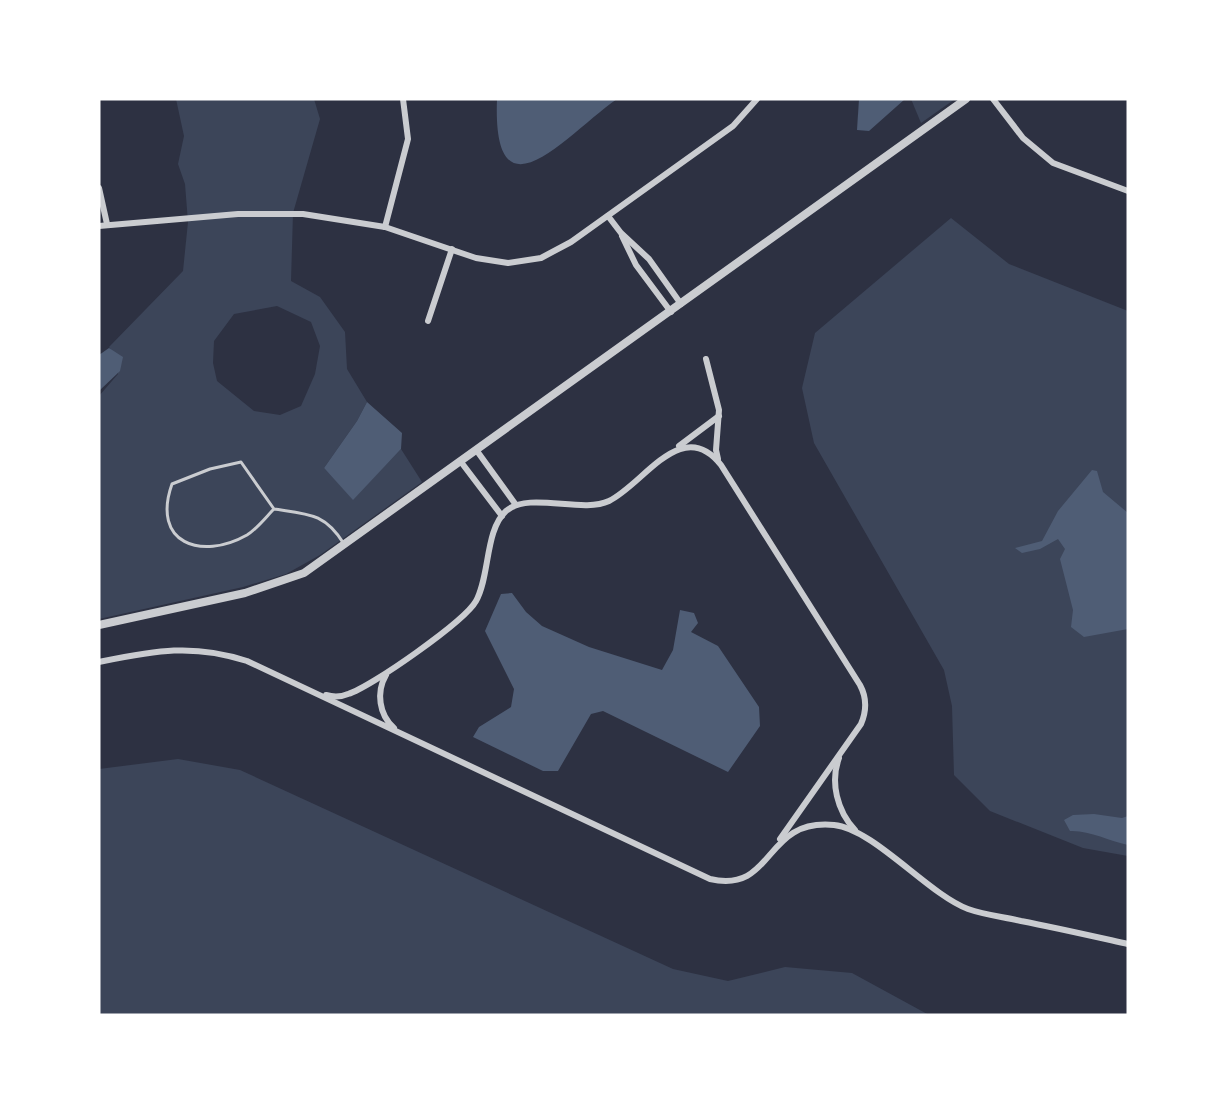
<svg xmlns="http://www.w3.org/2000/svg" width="1227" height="1114" viewBox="0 0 1227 1114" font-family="'Playfair Display',serif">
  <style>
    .green { fill: #3c4559; fill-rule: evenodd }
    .water { fill: #4f5d75 }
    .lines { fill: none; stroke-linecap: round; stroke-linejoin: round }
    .service { stroke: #caccd0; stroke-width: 3 }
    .minor { stroke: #caccd0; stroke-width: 6 }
    .tertiary { stroke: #caccd0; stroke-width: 8 }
  </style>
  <rect width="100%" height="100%" fill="#2d3142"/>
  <g class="green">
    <path d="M 176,99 L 314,99 L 320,119 L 293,213 L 291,281 L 320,297 L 345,332 L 347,369 L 367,402 L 357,421 L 324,468 L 353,499 L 401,449 L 422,482 L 320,555 L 286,574 L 243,587 L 99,619 L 99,396 L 118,374 L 116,357 L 109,347 L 183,271 L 188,222 L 185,184 L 178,164 L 184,136 ZM 277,306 L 311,322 L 320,346 L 315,374 L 301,406 L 280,415 L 254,411 L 217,381 L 213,363 L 214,341 L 234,314 Z"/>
    <polygon points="911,99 955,99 921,123"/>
    <polygon points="951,218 1009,264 1128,311 1128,856 1083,848 990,811 954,775 952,706 944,670 814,443 802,388 815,333"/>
    <polygon points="178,759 240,770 673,969 728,981 785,967 852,973 929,1015 99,1015 99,769"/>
  </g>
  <g class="water">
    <path d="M 497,99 L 617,99 C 570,131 492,228 497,99 Z"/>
    <polygon points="859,99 905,99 869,131 857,130"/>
    <polygon points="109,348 123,357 120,371 99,391 99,355"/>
    <polygon points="367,402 402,433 401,449 353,500 324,468 357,421"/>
    <polygon points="1092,470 1097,471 1103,492 1128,513 1128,629 1084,637 1071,627 1073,610 1060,559 1065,549 1058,539 1040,549 1022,553 1015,548 1042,541 1058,511"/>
    <polygon points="512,593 526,612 542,626 589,647 662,670 673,650 680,610 694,613 698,623 691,632 718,646 759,707 760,726 728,772 603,711 591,714 558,771 543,771 473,737 479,727 511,707 514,689 485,631 501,594"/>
    <path d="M 1094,814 L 1122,818 L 1128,816 L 1128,845 C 1109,841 1089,830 1070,831 L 1064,820 L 1073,815 Z"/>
  </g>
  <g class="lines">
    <path class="service" d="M 274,509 C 266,517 257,529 247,535 C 201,561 151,543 172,484 L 210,469 L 241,462 L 274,509 C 308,514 325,513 344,544"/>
    <g class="minor">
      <polyline points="993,99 1023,138 1053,163 1128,191"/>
      <polyline points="99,188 107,224"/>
      <polyline points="608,216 621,233 649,259 681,304"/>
      <polyline points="99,226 238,214 303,214 385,227 476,258 508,263 541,258 571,242 733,126 757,99"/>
      <polyline points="385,227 408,139 403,99"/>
      <polyline points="622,236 636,265 671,312"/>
      <polyline points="428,321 452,249"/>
      <polyline points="706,359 719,410 716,450 718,459"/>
      <polyline points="679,446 719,416"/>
      <polyline points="477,451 516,505"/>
      <polyline points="461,462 502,516"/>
      <path d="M 99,662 C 154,651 192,643 247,661 L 710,879 C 776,894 762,818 834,825 C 874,829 928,894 968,909 C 985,915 1004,917 1021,921 C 1057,928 1092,936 1128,944"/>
      <path d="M 386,675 C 376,692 379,715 394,728"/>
      <path d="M 326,695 C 333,697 341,697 348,694 C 371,687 465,621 476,601 C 490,576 485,530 506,511 C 529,491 582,514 609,501 C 644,484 682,415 721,465 L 860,685 C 867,698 867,710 861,724 L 780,839"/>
      <path d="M 839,758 C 830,782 837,811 855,830"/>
    </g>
    <polyline class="tertiary" points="99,625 245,593 304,573 966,99"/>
  </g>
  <rect width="1227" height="1114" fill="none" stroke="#ffffff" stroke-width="201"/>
</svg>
